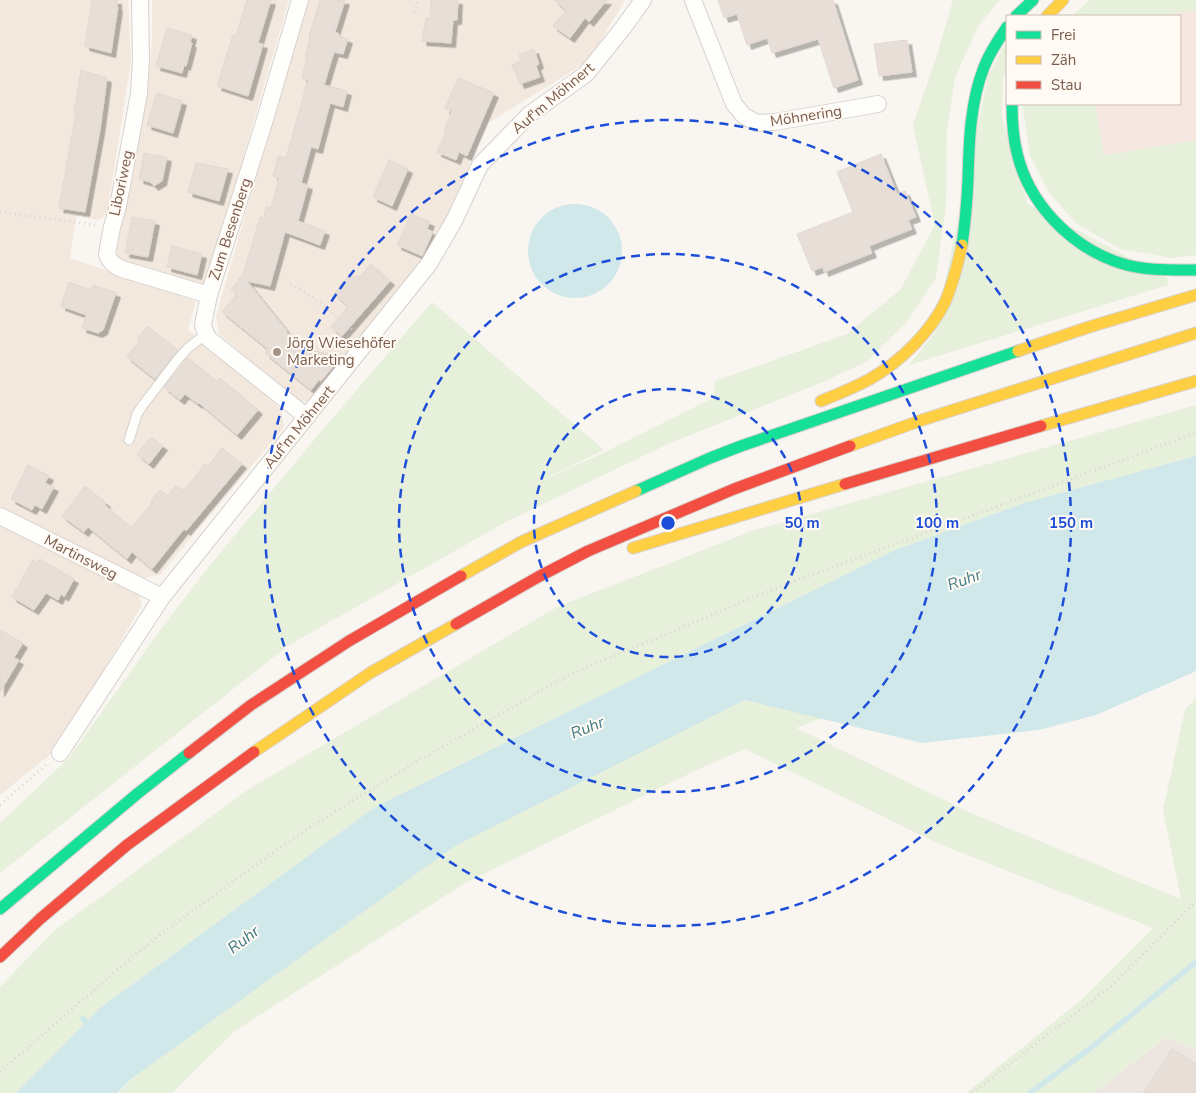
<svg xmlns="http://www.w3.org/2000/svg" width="1196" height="1093" viewBox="0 0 1196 1093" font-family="'Nunito Sans',sans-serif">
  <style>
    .residential { fill: #f2e8de }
    .commercial { fill: #f6e8e1 }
    .industrial { fill: #ede5e0 }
    .green { fill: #e7f0db }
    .water { fill: #d0e8ea }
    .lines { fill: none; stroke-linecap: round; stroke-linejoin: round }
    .stream { stroke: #d0e8ea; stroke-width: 5.5 }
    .building { fill: #e6ded7; stroke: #e2d8d2; filter: url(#shadow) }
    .lane-casing { stroke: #d7d1cb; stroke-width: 11 }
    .street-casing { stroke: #d7d1cb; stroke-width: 18 }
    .fast-casing { stroke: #dad1cc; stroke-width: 13 }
    .slow-casing { stroke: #dad1cc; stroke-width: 13 }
    .jam-casing { stroke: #dad1cc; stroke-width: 13 }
    .path { stroke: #dcd5d0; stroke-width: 3; stroke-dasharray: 1 4; stroke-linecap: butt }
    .lane { stroke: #fefefd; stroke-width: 9 }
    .street { stroke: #fefefd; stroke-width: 16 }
    .fast { stroke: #16e098; stroke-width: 11 }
    .slow { stroke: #ffcf43; stroke-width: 11 }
    .jam { stroke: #f24e42; stroke-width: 11 }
    .ring { fill: none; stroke: #1d4ed8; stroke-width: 2.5; stroke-dasharray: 9 6 }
    .poi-dot { fill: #a69286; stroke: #fffaf3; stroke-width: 2 }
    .labels { text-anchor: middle; stroke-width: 4; stroke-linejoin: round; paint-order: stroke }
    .street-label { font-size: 15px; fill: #7a5c4d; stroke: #fffaf3 }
    .poi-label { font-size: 15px; fill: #7a5c4d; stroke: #fffaf3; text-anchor: start }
    .water-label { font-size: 16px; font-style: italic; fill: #437c86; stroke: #fffaf3 }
    .centre { fill: #1d4ed8; stroke: #fffaf3; stroke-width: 2.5 }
    .ring-label { font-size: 15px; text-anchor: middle; font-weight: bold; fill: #1d4ed8; stroke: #fffaf3; stroke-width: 4; stroke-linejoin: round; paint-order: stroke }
  </style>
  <defs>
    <filter id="shadow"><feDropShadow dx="4.5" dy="4.5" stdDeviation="0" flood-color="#0004"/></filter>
  </defs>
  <rect width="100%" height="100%" fill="#f9f5f0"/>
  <g class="residential">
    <polygon points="0,0 128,0 131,61 107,214 99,220 76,216 70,258 196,301 188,329 281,409 284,427 160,575 143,578 0,506"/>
    <polygon points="152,0 289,0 206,285 125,262 118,256 117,248 145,105 152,42"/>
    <polygon points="307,0 625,0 600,42 585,63 488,123 442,227 415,271 310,402 299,402 219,334 216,316"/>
    <polygon points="0,523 137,591 142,605 58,748 0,795"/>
  </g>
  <polygon class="commercial" points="1196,10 1196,140 1104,155 1095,104 1180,104 1180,16 1159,16"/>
  <polygon class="industrial" points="1167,1037 1196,1050 1196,1093 1093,1093"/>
  <g class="green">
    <polygon points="953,0 1000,0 979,25 955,77 947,130 946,205 936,278 907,322 866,362 825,381 670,443 506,522 289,645 0,873 0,823 69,758 161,629 211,564 319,434 432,302 604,450 527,487 601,454 713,398 715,381 847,334 900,290 935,225 913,125 938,52"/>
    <polygon points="1090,0 1196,0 1196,10 1159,16 1072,16"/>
    <polygon points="1007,41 1007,67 1003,79 1002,117 1028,204 1167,278 1168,285 909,365 934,334 988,76"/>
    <polygon points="1022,104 1095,104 1104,155 1196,140 1196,255 1172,258 1120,249 1076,223 1048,191 1030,156"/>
    <polygon points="1196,405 1196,456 1024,503 895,550 375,807 100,1008 16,1093 0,1093 0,987 55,930 249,789 557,607 752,531"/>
    <polygon points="942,626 952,668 796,728 973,814 1181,899 1163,810 1185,710 1196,697 1196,1050 1167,1037 1093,1093 966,1093 1080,1001 1153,928 939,844 745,749 705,766 465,883 235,1031 172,1093 118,1093 200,1010 370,882 686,723"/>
  </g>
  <g class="water">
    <circle cx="575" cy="251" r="47"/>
    <polygon points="1196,456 1196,670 1192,673 1096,715 1039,730 922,743 745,700 455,846 131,1079 117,1093 16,1093 100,1008 375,807 895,550 1024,503"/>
  </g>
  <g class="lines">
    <g class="stream">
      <polyline points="83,1019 92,1028"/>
      <polyline points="1030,1093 1092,1047 1196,962"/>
    </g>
  </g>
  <g class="building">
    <polygon points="92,0 117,0 117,7 118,7 111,53 85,46"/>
    <polygon points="247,0 271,0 258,43 263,44 248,96 217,86 233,35 236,36"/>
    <polygon points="320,0 345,0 335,32 339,34 339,36 348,39 343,54 334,52 324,85 347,91 343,107 330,103 318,149 311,147 301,183 308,185 298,221 325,231 320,245 285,232 270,286 247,281 287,331 286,332 306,344 310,350 341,357 321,381 319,380 311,390 265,353 268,349 222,312 237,294 231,290 243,274 243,275 260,217 264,218 266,207 271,208 279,178 273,176 278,156 286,158 308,80 302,78 307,57 305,57 310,38 309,37"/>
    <polygon points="431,0 458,0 457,20 453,20 451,43 422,41 426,18 430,18"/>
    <polygon points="554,0 607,0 589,22 585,18 570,38 553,26 566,10"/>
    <polygon points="718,0 833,0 858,80 834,88 818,39 772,53 767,38 747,45 737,14 724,18"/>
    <polygon points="167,28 192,35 190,43 192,43 186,66 184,65 182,73 156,66"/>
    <polygon points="907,40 912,72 879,76 874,44"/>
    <polygon points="534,49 539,64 536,66 540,77 520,84 512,65 521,61 519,55"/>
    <polygon points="81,70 107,78 100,130 85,212 59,208 76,113 74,113"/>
    <polygon points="458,78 494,93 467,156 459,152 456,160 437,152 446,132 444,131 452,111 445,109"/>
    <polygon points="157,93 182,101 173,133 147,125"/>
    <polygon points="144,153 167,157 162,181 154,186 150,182 139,179"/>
    <polygon points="881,154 897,194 905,191 916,217 908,220 912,229 869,246 872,253 824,272 823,267 812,271 797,234 853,212 837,172"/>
    <polygon points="389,160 408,169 392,206 373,197"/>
    <polygon points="196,163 228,169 219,201 188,192"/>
    <polygon points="411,214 430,222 427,229 433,232 422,256 397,245"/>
    <polygon points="132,217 155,221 148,257 125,253"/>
    <polygon points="172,246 202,254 197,275 167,267"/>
    <polygon points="371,264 390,281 342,336 331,327 348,306 334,294 348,277 360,276"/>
    <polygon points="69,282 91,290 93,285 116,293 103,330 98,333 82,328 86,315 61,306"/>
    <polygon points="147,326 178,350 155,379 127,357 140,340 138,338"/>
    <polygon points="188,358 216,381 219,378 227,384 258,410 237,435 199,403 198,404 185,394 180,400 164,387"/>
    <polygon points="151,437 163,446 149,464 137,454"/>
    <polygon points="222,448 242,464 186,531 184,529 152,569 132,552 127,559 88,527 84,532 62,516 85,486 106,503 105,505 131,528 152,503 151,501 160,490 167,496 176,485 184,491 205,464 208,466"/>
    <polygon points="28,465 49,476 45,483 54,487 42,509 35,505 32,510 11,499"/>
    <polygon points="40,559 74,579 64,597 61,594 58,600 46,593 34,610 12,597 33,560 38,563"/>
    <polygon points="0,630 23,643 14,658 19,660 0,692"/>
    <polygon points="1172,1049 1196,1064 1196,1093 1143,1093"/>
  </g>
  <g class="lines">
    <defs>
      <polyline id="lane" points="129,440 137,414 143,405 178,359 188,348 206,334"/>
      <g id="street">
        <path d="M 140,0 L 141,58 L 139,93 L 129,148 L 118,206 L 112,227 L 107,254 C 109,262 115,266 122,269 L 209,295"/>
        <polyline points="300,0 263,126 209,295 203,325 206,334 209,339 307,417"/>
        <polyline points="693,0 734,104 744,116 757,123 775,122 878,104"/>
        <polyline points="0,516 162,597"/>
        <polyline points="60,753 162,597 429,264 455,219 480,165 530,114 586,74 623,28 643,0"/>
      </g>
      <g id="fast">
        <polyline points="1016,16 1033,0"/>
        <path d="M 1012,104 C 1012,121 1013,137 1017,153 C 1029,204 1071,247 1120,263 C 1144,271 1171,270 1196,270"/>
        <path d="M 962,245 C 965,224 967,202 968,180 C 969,142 970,103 984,67 C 990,52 998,40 1007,27"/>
        <polyline points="636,491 710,458 741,446 1018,351"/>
        <polyline points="0,909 137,794 189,753"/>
      </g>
      <g id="slow">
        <polyline points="1047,16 1063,0"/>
        <polyline points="1018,351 1089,327 1196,295"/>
        <path d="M 821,401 C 838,394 854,388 870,379 C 900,362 931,332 946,300 C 953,282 958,264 962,245"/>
        <polyline points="1041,426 1196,381"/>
        <polyline points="850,446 922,420 1196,333"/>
        <polyline points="633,548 845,484"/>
        <polyline points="461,576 521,542 636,491"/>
        <polyline points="254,752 370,673 456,624"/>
      </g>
      <g id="jam">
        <polyline points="845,484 1041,426"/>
        <polyline points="456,624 538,577 588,551 734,489 850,446"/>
        <polyline points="189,753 251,705 349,641 461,576"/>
        <polyline points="0,957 40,919 127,845 254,752"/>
      </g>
    </defs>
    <use href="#lane" class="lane-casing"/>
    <use href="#street" class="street-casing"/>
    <use href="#fast" class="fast-casing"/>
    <use href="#slow" class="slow-casing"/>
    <use href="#jam" class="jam-casing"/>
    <g class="path">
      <polyline points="415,13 418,0"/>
      <polyline points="0,212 96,225"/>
      <polyline points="291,284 307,293 355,332"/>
      <polyline points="0,805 48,763"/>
      <polyline points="0,1072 117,970 157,937 278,849 315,824 411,765 556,682 587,667 779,587 1196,433"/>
      <polyline points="972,1093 1111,986 1137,961 1196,901"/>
    </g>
    <use href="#lane" class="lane"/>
    <use href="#street" class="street"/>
    <use href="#fast" class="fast"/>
    <use href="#slow" class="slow"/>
    <use href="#jam" class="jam"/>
  </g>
  <g class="ring">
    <circle cx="668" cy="523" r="134"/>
    <circle cx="668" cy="523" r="269"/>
    <circle cx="668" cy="523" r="403"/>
  </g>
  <circle class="poi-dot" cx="277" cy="352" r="5"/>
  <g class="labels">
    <g class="street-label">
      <text transform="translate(553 98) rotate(-40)" y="5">Auf'm Möhnert</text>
      <text transform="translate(806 116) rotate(-9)" y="5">Möhnering</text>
      <text transform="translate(121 183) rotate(-78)" y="5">Liboriweg</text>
      <text transform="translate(230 229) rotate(-72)" y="5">Zum Besenberg</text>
      <text transform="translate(299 427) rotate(-51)" y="5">Auf'm Möhnert</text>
      <text transform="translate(81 557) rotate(27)" y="5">Martinsweg</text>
    </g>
    <g class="poi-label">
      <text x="287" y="348">Jörg Wiesehöfer<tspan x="287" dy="17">Marketing</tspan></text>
    </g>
    <g class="water-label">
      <text transform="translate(964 579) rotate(-20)" y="6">Ruhr</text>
      <text transform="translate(587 727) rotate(-22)" y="6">Ruhr</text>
      <text transform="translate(243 939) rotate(-37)" y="6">Ruhr</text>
    </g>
  </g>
  <circle cx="668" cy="523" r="8" class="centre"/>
  <g class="ring-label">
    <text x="802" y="528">50 m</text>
    <text x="937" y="528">100 m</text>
    <text x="1071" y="528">150 m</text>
  </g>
  <rect x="1006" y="15" width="175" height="90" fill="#fffaf3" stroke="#cabbb1"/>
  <rect x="1016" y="31" width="25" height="8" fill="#16e098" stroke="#cabbb1"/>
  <text x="1051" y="40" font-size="15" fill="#7a5c4d">Frei</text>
  <rect x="1016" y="56" width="25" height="8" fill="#ffcf43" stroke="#cabbb1"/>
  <text x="1051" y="65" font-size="15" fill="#7a5c4d">Zäh</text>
  <rect x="1016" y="81" width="25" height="8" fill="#f24e42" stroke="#cabbb1"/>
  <text x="1051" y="90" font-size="15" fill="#7a5c4d">Stau</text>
</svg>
